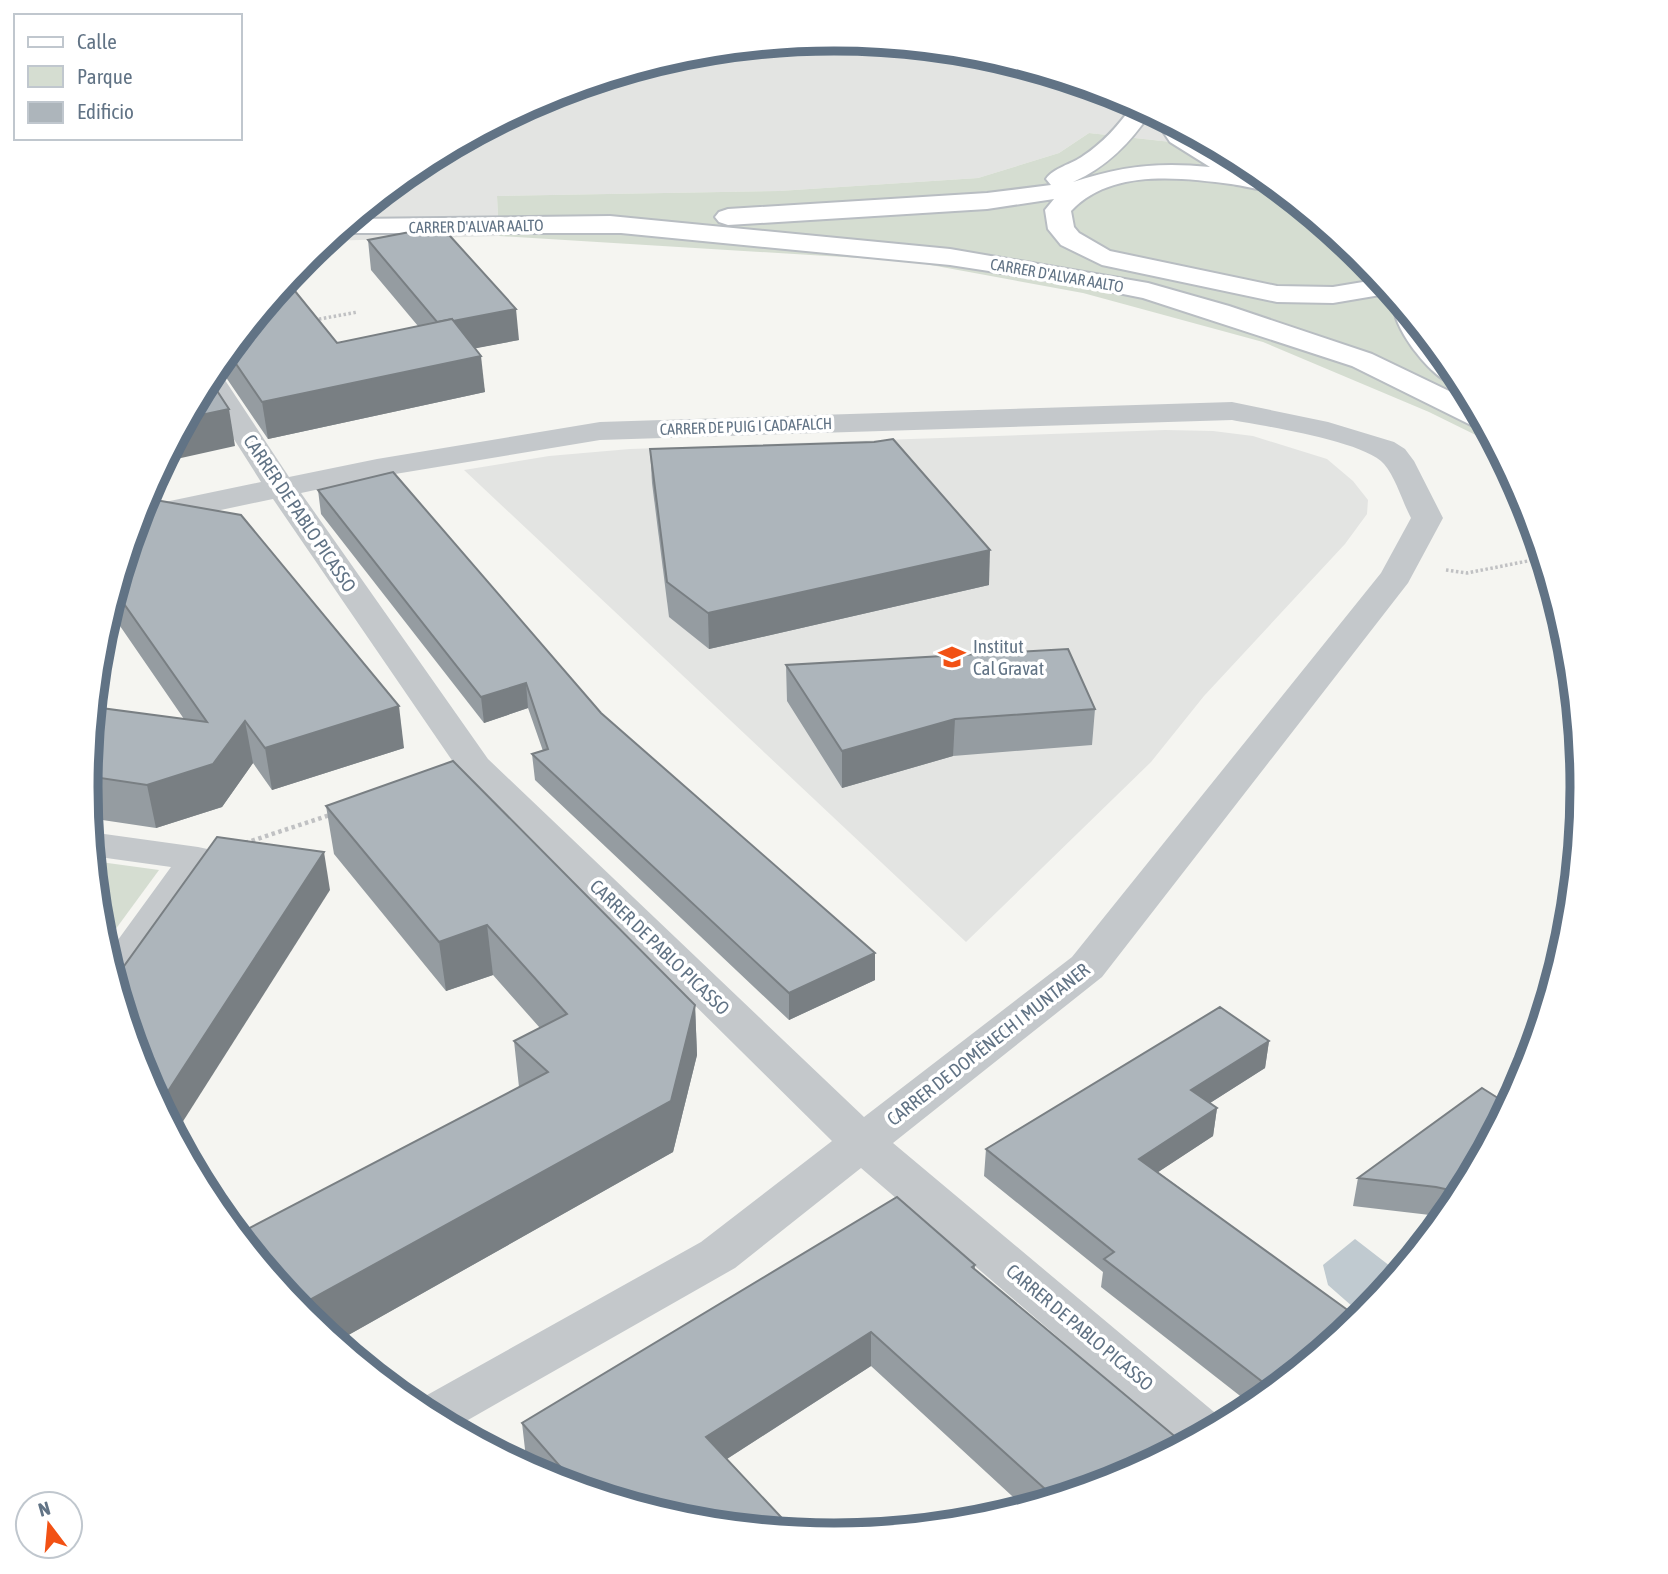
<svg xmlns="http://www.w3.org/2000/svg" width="1668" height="1574" viewBox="0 0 1668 1574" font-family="'Asap Condensed',sans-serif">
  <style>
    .built { fill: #e3e4e2 }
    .green { fill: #d5ddd1 }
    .water { fill: #c0cad0 }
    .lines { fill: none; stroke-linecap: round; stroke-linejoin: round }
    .secondary-casing { stroke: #b8bdc2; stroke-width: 4 }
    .path-far1 { stroke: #c0c1c3; stroke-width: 3.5; stroke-dasharray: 2.5 2.5; stroke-linecap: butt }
    .path { stroke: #c0c1c3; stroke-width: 4.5; stroke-dasharray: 3.5 3.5; stroke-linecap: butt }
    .street { fill: #c4c8cb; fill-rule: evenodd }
    .secondary { fill: #fff; fill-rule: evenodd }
    .wall { fill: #959ca1 }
    .shaded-wall { fill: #797f83 }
    .building { fill: #adb5bb; stroke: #797f83; stroke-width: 2 }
    .labels { text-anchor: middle; stroke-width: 7; stroke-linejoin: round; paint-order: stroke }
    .far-street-label { font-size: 16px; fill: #617385; stroke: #fff }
    .street-label { font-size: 19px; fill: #617385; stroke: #fff }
    .poi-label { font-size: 19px; fill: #617385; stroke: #fff; text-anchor: start }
    .rim { fill: none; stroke: #617385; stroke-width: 9 }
  </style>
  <rect width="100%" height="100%" fill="#f5f5f1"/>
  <g class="built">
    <polygon points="834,39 980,53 1121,96 1217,147 1089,133 1059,153 978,178 779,191 497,196 499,236 325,241 418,164 548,95 688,53"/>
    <polygon points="1165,430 1213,431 1253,436 1327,459 1353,481 1368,500 1367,514 1345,544 1204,696 1151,762 966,942 464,470 549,456 630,449"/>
  </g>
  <g class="green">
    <polygon points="1089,133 1217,147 1250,165 1364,258 1457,371 1496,445 1429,412 1263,342 1083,293 909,261 499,236 497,196 779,191 978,178 1059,153"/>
    <polygon points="93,861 159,870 104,945 100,933"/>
  </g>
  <polygon class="water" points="1355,1239 1399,1273 1375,1302 1368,1297 1353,1307 1328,1285 1323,1265"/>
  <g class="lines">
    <defs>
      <g id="secondary">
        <path d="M 1137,104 L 1151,112 C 1131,142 1107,167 1073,182 C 1122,166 1158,162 1210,167 L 1170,142 L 1156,121 L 1159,116 L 1206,145 L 1246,165 L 1248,171 L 1260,173 L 1279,189 C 1264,192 1246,186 1231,184 C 1178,177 1110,169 1071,211 L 1074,227 L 1079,233 L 1110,251 L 1277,286 L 1333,287 L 1381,279 L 1392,293 L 1333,303 L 1277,302 L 1102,265 L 1061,245 L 1048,229 L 1045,210 L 1054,199 L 987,209 L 728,225 L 719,222 L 715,217 L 719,212 L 728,209 L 987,193 L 1051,185 L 1046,179 C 1053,168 1072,164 1083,156 C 1103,143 1119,125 1133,105 Z"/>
        <polygon points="610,216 950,249 1148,283 1229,306 1372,354 1474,403 1486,427 1471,425 1352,366 1143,298 1073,284 950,265 621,233 335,233 352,219"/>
        <path d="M 1404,307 L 1457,371 L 1464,386 C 1439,389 1400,337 1395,314 Z"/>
      </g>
    </defs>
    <use href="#secondary" class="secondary-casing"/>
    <g class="path-far1">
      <polyline points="314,320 358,312"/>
      <polyline points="1446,570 1467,573 1543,558"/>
    </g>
    <polyline class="path" points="245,843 333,814"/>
    <g class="street">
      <path d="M 213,369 L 219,371 L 289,477 L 377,459 L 600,422 L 1232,402 L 1328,422 L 1394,442 L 1405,449 L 1414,461 L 1443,518 L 1408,583 L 1102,977 L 893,1143 L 1226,1422 L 1183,1445 L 861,1168 L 735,1268 L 454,1428 L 411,1404 L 701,1242 L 832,1141 L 462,775 L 273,499 L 140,527 L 135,525 L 141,507 L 261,482 L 202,389 ZM 1232,420 C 1264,426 1364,441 1384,464 C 1396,478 1402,501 1411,518 L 1381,573 L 1072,957 L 864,1117 L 488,759 L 301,493 L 377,477 L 600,440 Z"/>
      <polygon points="90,832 198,847 212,850 218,859 128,987 117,990 107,955 171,867 92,856"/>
    </g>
    <use href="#secondary" class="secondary"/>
  </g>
  <g class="wall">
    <polygon points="368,240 519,340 475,348 485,392 268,439 221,370 215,367 286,280 337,343 418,326 371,270"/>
    <polygon points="650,449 989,585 709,649 669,617 652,483"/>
    <polygon points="318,490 601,713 875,980 789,1020 535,780 532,754 543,751 528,708 484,723 321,514"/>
    <polygon points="143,500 404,748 272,790 253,763 222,807 156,828 89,818 86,787 93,707 184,719 109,610"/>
    <polygon points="786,665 1095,709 1092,745 953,756 842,788 787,701"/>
    <polygon points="326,806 695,1005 697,1055 673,1152 336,1342 304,1316 519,1087 514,1041 540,1028 493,975 446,991 334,854"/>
    <polygon points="1269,1041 1265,1068 1210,1103 1217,1108 1213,1136 1158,1172 1360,1319 1253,1406 1101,1287 1103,1272 984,1176 986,1149"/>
    <polygon points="1509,1105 1456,1203 1444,1218 1430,1215 1353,1206 1358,1178"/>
    <polygon points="975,1265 975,1270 1120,1479 1025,1508 871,1366 727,1459 688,1521 547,1478 541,1475 526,1458 522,1423"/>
  </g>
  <g class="shaded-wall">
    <polygon points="516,309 519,340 441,355 438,324"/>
    <polygon points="481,356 485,392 268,439 262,402"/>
    <polygon points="229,409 235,446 163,462 187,418"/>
    <polygon points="990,550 989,585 709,649 708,613"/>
    <polygon points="526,683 528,708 484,723 481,697"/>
    <polygon points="399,706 404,748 272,790 265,748"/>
    <polygon points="955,719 953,756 842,788 842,751"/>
    <polygon points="245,721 253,763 222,807 156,828 147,785"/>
    <polygon points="324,852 330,890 175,1134 159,1105"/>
    <polygon points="487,925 493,975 446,991 439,942"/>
    <polygon points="875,953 875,980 789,1020 789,993"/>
    <polygon points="695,1005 697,1055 673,1152 336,1342 304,1316 297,1307"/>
    <polygon points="1269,1041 1265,1068 1188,1117 1191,1090"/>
    <polygon points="1217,1108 1213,1136 1137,1186 1139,1159"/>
    <polygon points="871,1332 871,1366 708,1471 706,1437"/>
  </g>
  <g class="building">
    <polygon points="441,226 516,309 453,321 452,319 437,322 368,240"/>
    <polygon points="286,280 337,343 452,319 481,356 262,402 228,352"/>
    <polygon points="208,377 229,409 187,418"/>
    <polygon points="893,439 990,550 708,613 667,582 650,449 874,442"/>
    <polygon points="393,472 601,713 875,953 789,993 532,754 548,749 526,683 481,697 318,490"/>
    <polygon points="144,498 241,515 399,706 265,748 245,721 213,764 147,785 87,776 93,707 207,722 115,591"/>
    <polygon points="1068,649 1095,709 955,719 842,751 786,665"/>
    <polygon points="453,761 695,1005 671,1101 297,1307 238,1234 548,1072 514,1041 567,1014 487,925 439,942 326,806"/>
    <polygon points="217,837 324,852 159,1105 142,1073 114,980"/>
    <polygon points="1220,1007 1269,1041 1191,1090 1217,1108 1139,1159 1360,1319 1273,1390 1104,1259 1114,1252 986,1149"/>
    <polygon points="1482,1088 1509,1105 1461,1194 1454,1191 1436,1187 1358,1178"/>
    <polygon points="897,1197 975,1265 972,1267 1184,1444 1120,1479 1055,1498 871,1332 706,1437 795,1532 688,1521 579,1488 522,1423"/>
  </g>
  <defs>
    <symbol id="school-bare" viewBox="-9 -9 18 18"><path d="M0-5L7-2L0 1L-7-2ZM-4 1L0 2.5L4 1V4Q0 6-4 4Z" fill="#f25114" stroke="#fff" stroke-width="2.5" paint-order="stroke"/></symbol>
  </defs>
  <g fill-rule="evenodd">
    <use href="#school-bare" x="933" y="638" width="38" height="38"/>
  </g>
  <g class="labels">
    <g class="far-street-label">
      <text transform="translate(476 226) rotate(-1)" y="6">CARRER D'ALVAR AALTO</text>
      <text transform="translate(1057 275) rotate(10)" y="6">CARRER D'ALVAR AALTO</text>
      <text transform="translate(746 426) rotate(-2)" y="6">CARRER DE PUIG I CADAFALCH</text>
    </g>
    <g class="street-label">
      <text transform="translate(300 513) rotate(56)" y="7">CARRER DE PABLO PICASSO</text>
      <text transform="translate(660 947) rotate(44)" y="7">CARRER DE PABLO PICASSO</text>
      <text transform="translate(988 1044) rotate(-38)" y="7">CARRER DE DOMÈNECH I MUNTANER</text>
      <text transform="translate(1080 1327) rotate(40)" y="7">CARRER DE PABLO PICASSO</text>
    </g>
    <g class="poi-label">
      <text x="973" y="653">Institut<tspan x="973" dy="22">Cal Gravat</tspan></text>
    </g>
  </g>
  <path d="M0 0H1668V1574H0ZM98 787a736 736 0 1 1 1472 0a736 736 0 1 1-1472 0Z" fill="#fff" fill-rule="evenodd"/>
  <path class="rim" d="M98 787a736 736 0 1 1 1472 0a736 736 0 1 1-1472 0Z"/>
  <rect x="14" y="14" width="228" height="126" fill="#ffffff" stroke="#c0c7ce" stroke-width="2"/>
  <rect x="28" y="37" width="35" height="10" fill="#ffffff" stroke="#c0c7ce" stroke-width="2"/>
  <text x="77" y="49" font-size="21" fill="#617385">Calle</text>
  <rect x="28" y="66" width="35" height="21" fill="#d5ddd1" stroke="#c0c7ce" stroke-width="2"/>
  <text x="77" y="84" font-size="21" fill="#617385">Parque</text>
  <rect x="28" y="102" width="35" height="21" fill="#adb5bb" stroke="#c0c7ce" stroke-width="2"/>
  <text x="77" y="119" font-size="21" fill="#617385">Edificio</text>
  <g transform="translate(49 1525) rotate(344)"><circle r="33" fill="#ffffff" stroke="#c0c7ce" stroke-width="2"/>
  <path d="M0-5L12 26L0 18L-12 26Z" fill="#f25114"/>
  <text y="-10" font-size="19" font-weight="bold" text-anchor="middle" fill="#617385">N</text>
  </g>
</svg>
